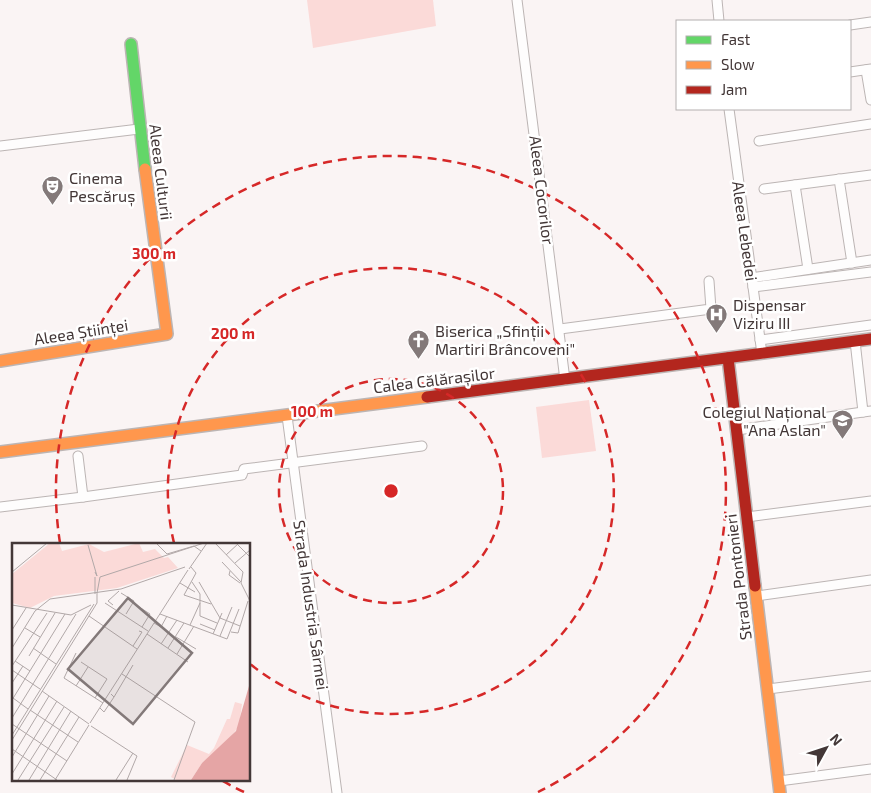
<svg xmlns="http://www.w3.org/2000/svg" width="871" height="793" viewBox="0 0 871 793" font-family="'Exo 2',sans-serif">
  <style>
    .green { fill: #fbdad8 }
    .lines { fill: none; stroke-linecap: round; stroke-linejoin: round }
    .street-casing { stroke: #bcb5b4; stroke-width: 11 }
    .fast-casing { stroke: #bcb5b4; stroke-width: 14 }
    .slow-casing { stroke: #bcb5b4; stroke-width: 14 }
    .jam-casing { stroke: #bcb5b4; stroke-width: 14 }
    .street { stroke: #fefdfd; stroke-width: 9 }
    .fast { stroke: #63d668; stroke-width: 11 }
    .slow { stroke: #ff974d; stroke-width: 11 }
    .jam { stroke: #b3261e; stroke-width: 11 }
    .ring { fill: none; stroke: #d62828; stroke-width: 2.5; stroke-dasharray: 9 6 }
    .labels { text-anchor: middle; stroke-width: 5; stroke-linejoin: round; paint-order: stroke }
    .street-label { font-size: 16px; fill: #433737; stroke: #fff }
    .poi-label { font-size: 16px; fill: #433737; stroke: #fff; text-anchor: start }
    .inset-road { fill: none; stroke: #b1a8a8; stroke-width: 1 }
    .view { fill: #837979; fill-opacity: 0.15; stroke: #837979; stroke-width: 2.5 }
    .inset-edge { fill: none; stroke: #433737; stroke-width: 2.5 }
    .centre { fill: #d62828; stroke: #fff; stroke-width: 2.5 }
    .ring-label { font-size: 15px; text-anchor: middle; font-weight: bold; fill: #d62828; stroke: #fff; stroke-width: 5; stroke-linejoin: round; paint-order: stroke }
  </style>
  <rect width="100%" height="100%" fill="#faf4f4"/>
  <g class="green">
    <polygon points="307,0 433,0 436,26 313,48"/>
    <polygon points="589,400 596,451 542,458 536,407"/>
  </g>
  <g class="lines">
    <defs>
      <g id="street">
        <polyline points="517,0 565,380"/>
        <polyline points="717,0 719,21"/>
        <polyline points="850,25 871,22"/>
        <polyline points="866,70 871,100"/>
        <polyline points="850,72 871,69"/>
        <polyline points="729,109 762,354"/>
        <polyline points="759,141 871,124"/>
        <polyline points="0,146 139,129"/>
        <polyline points="839,179 852,263"/>
        <polyline points="795,185 808,269"/>
        <polyline points="764,189 871,175"/>
        <polyline points="751,278 871,260"/>
        <polyline points="753,287 871,272"/>
        <polyline points="560,329 711,309 709,281"/>
        <polyline points="760,340 871,325"/>
        <polyline points="855,341 863,412 871,411"/>
        <polyline points="287,416 337,793"/>
        <polyline points="737,430 863,412"/>
        <polyline points="78,456 83,497 242,475 244,469 422,446"/>
        <polyline points="0,507 83,497"/>
        <polyline points="747,517 871,501"/>
        <polyline points="757,596 871,580"/>
        <polyline points="768,689 871,676"/>
        <polyline points="779,781 871,769"/>
      </g>
      <polyline id="fast" points="131,44 145,169"/>
      <g id="slow">
        <polyline points="0,361 167,334 145,169"/>
        <polyline points="0,452 427,397"/>
        <polyline points="755,586 780,793"/>
      </g>
      <g id="jam">
        <polyline points="728,358 755,586"/>
        <polyline points="427,397 871,339"/>
      </g>
    </defs>
    <use href="#street" class="street-casing"/>
    <use href="#fast" class="fast-casing"/>
    <use href="#slow" class="slow-casing"/>
    <use href="#jam" class="jam-casing"/>
    <use href="#street" class="street"/>
    <use href="#fast" class="fast"/>
    <use href="#slow" class="slow"/>
    <use href="#jam" class="jam"/>
  </g>
  <g class="ring">
    <circle cx="391" cy="491" r="112"/>
    <path d="M174 543A223 223 0 1 1 249 663"/>
    <path d="M244 792A335 335 0 0 1 221 780M60 543A335 335 0 1 1 538 792"/>
  </g>
  <defs>
    <symbol id="theatre-pin" viewBox="-11 -11 22 30"><path d="M0 17L-7.5 6A9.5 9.5 0 1 1 7.5 6Z" fill="#837979" stroke="#fff"/><path d="M-5-5.5Q0-4 5-5.5V0Q5 5 0 6Q-5 5-5 0ZM-3.3-2.5H-1v1.5H-3.3ZM1-2.5H3.3v1.5H1ZM-2.8 1Q0 5.5 2.8 1Z" fill="#fff"/></symbol>
    <symbol id="hospital-pin" viewBox="-11 -11 22 30"><path d="M0 17L-7.5 6A9.5 9.5 0 1 1 7.5 6Z" fill="#837979" stroke="#fff"/><path d="M-5-5h3v3.5h4V-5h3V5h-3V1.5h-4V5h-3Z" fill="#fff"/></symbol>
    <symbol id="church-pin" viewBox="-11 -11 22 30"><path d="M0 17L-7.5 6A9.5 9.5 0 1 1 7.5 6Z" fill="#837979" stroke="#fff"/><path d="M-1.2-6h2.4v3.5h3.3v2.4h-3.3V6h-2.4V-.1h-3.3v-2.4h3.3Z" fill="#fff"/></symbol>
    <symbol id="university-pin" viewBox="-11 -11 22 30"><path d="M0 17L-7.5 6A9.5 9.5 0 1 1 7.5 6Z" fill="#837979" stroke="#fff"/><path d="M0-5L7-2L0 1L-7-2ZM-4 1L0 2.5L4 1V4Q0 6-4 4Z" fill="#fff"/></symbol>
  </defs>
  <g fill-rule="evenodd">
    <use href="#theatre-pin" x="40" y="174" width="25" height="34"/>
    <use href="#hospital-pin" x="704" y="302" width="25" height="34"/>
    <use href="#church-pin" x="406" y="328" width="25" height="34"/>
    <use href="#university-pin" x="830" y="408" width="25" height="34"/>
  </g>
  <g class="labels">
    <g class="street-label">
      <text transform="translate(161 172) rotate(83)" y="6">Aleea Culturii</text>
      <text transform="translate(542 190) rotate(83)" y="6">Aleea Cocorilor</text>
      <text transform="translate(745 231) rotate(82)" y="6">Aleea Lebedei</text>
      <text transform="translate(81 332) rotate(-9)" y="6">Aleea Științei</text>
      <text transform="translate(434 380) rotate(-7)" y="6">Calea Călărașilor</text>
      <text transform="translate(738 577) rotate(-97)" y="6">Strada Pontonieri</text>
      <text transform="translate(311 605) rotate(82)" y="6">Strada Industria Sârmei</text>
    </g>
    <g class="poi-label">
      <text x="69" y="184">Cinema<tspan x="69" dy="18">Pescăruș</tspan></text>
      <text x="733" y="311">Dispensar<tspan x="733" dy="18">Viziru III</tspan></text>
      <text x="435" y="337">Biserica „Sfinții<tspan x="435" dy="18">Martiri Brâncoveni"</tspan></text>
      <text x="826" y="418" text-anchor="end">Colegiul Național<tspan x="826" dy="18">"Ana Aslan"</tspan></text>
    </g>
  </g>
  <g transform="translate(12 543)">
    <rect width="238" height="238" fill="#faf4f4"/>
    <path d="M 38,0 L 47,0 L 50,8 L 77,1 L 92,9 L 127,0 L 131,9 L 143,6 L 152,15 L 156,14 L 166,25 L 105,45 L 42,53 L 18,65 L 0,60 L 0,31 ZM 223,159 L 230,161 L 227,183 L 215,199 L 190,220 L 179,237 L 164,237 L 159,234 L 175,202 L 197,211 L 202,205 L 215,176 L 218,176 Z" fill="#fbdad8"/>
    <path d="M 237,143 L 237,237 L 179,237 L 190,220 L 224,188 Z" fill="#e5a5a5"/>
    <path class="inset-road" d="M 144,0 L 155,11 L 182,3 L 189,8M 203,0 L 231,29M 224,0 L 238,14M 76,2 L 85,33 L 83,29M 214,12 L 227,0M 210,19 L 229,39M 223,20 L 238,7M 179,24 L 184,30 L 172,52 L 199,61M 177,26 L 195,0M 218,28 L 217,32 L 228,40M 0,29 L 35,0M 231,29 L 229,40 L 238,58M 180,39 L 188,51 L 188,73 L 205,80M 187,39 L 208,75 L 228,83M 168,40 L 183,49M 85,50 L 88,34 L 192,0M 109,50 L 122,58 L 114,71M 83,51 L 83,34M 93,60 L 136,88M 121,60 L 138,71 L 130,84M 0,62 L 59,72 L 79,62M 101,62 L 96,58 L 107,48M 148,71 L 215,96 L 227,66M 77,73 L 125,106M 142,80 L 149,84 L 155,73M 188,81 L 203,87M 178,82 L 188,60M 13,85 L 28,94M 0,87 L 14,65M 219,89 L 226,90 L 236,58M 135,91 L 176,119M 201,91 L 210,70M 208,93 L 220,64M 164,94 L 184,106M 149,101 L 165,77M 121,103 L 130,89 L 127,88M 0,105 L 23,68 L 38,56 L 109,46 L 173,24M 21,105 L 44,121M 156,105 L 172,80M 64,110 L 52,135 L 91,160M 165,111 L 182,83M 17,113 L 43,70M 3,118 L 18,128M 69,119 L 95,136 L 83,155M 0,123 L 35,70M 0,127 L 28,146M 110,131 L 183,179 L 162,237M 0,140 L 11,123M 64,143 L 76,124M 30,148 L 77,181M 99,151 L 102,154 L 121,122M 1,155 L 16,166M 0,157 L 53,71M 88,165 L 92,169 L 102,154M 18,167 L 66,199M 0,175 L 64,71M 78,180 L 176,27M 0,181 L 55,218M 79,183 L 125,213 L 115,237M 0,192 L 82,61M 0,197 L 85,60 L 85,50M 0,206 L 45,237M 0,214 L 37,153M 0,231 L 45,158M 6,237 L 52,164M 17,237 L 59,168M 28,237 L 67,174M 43,237 L 77,182M 104,237 L 121,210"/>
    <path class="view" d="M 116,55 L 180,110 L 121,181 L 56,126 Z"/>
    <rect width="238" height="238" class="inset-edge"/>
  </g>
  <circle cx="391" cy="491" r="8" class="centre"/>
  <g class="ring-label">
    <text x="154" y="259">300 m</text>
    <text x="233" y="339">200 m</text>
    <text x="312" y="417">100 m</text>
  </g>
  <rect x="676" y="20" width="175" height="90" fill="#ffffff" stroke="#b4afaf"/>
  <rect x="686" y="36" width="25" height="8" fill="#63d668" stroke="#b4afaf"/>
  <text x="721" y="45" font-size="15" fill="#433737">Fast</text>
  <rect x="686" y="61" width="25" height="8" fill="#ff974d" stroke="#b4afaf"/>
  <text x="721" y="70" font-size="15" fill="#433737">Slow</text>
  <rect x="686" y="86" width="25" height="8" fill="#b3261e" stroke="#b4afaf"/>
  <text x="721" y="95" font-size="15" fill="#433737">Jam</text>
  <g transform="translate(826 748) rotate(50)" stroke="#ffffff" stroke-width="4" paint-order="stroke">
  <path d="M0-4L9 19L0 12L-9 19Z" fill="#433737"/>
  <text y="-8" font-size="14" font-weight="bold" text-anchor="middle" fill="#433737">N</text>
  </g>
</svg>
